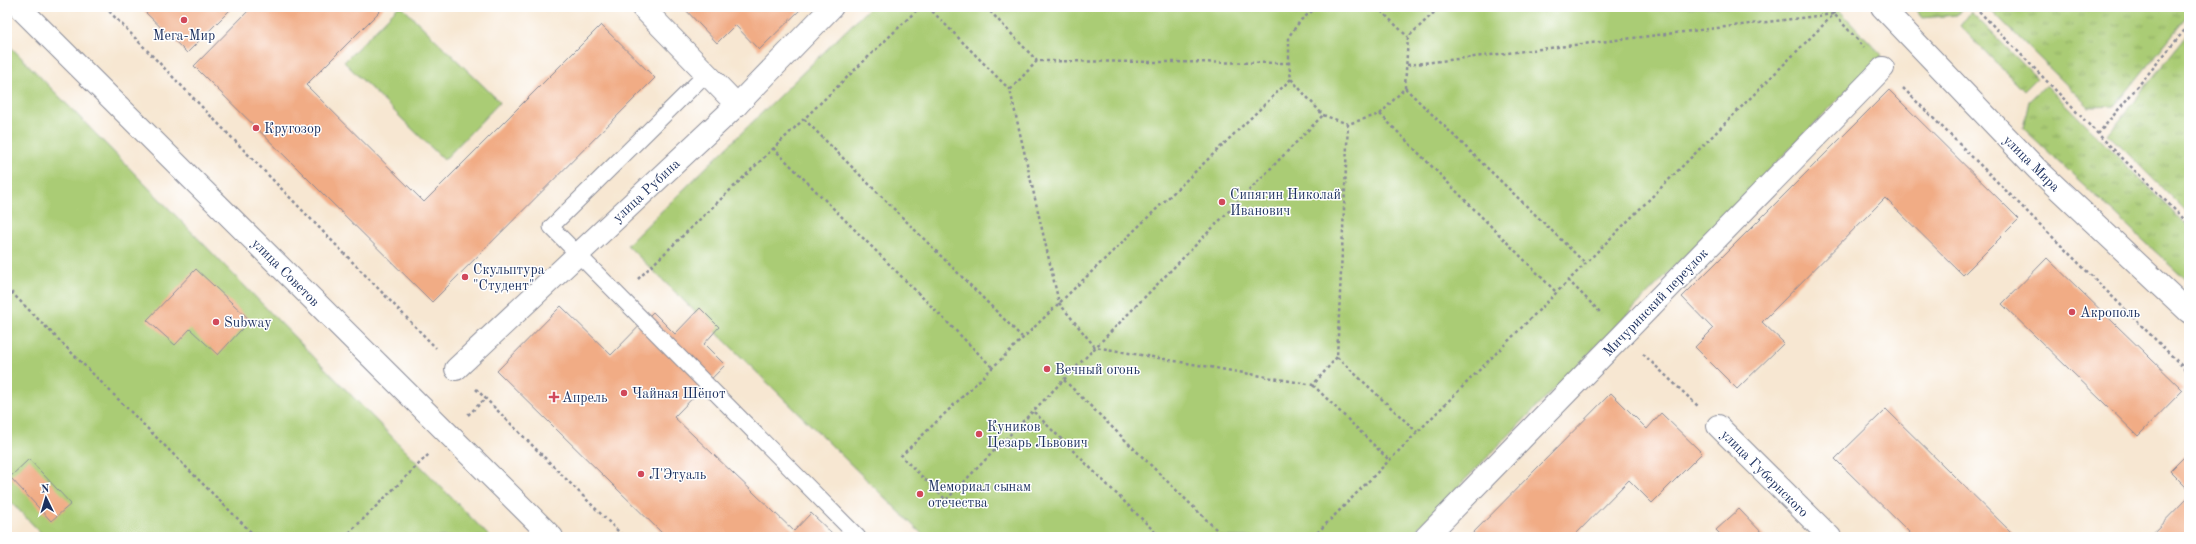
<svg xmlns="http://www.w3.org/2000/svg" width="2196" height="544" viewBox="0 0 2196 544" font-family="'Old Standard TT',serif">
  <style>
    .grass { fill: url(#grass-tufts); stroke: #627e6a }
    .green { fill: #aacc75; stroke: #627e6a }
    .building { fill: #f1ac85 }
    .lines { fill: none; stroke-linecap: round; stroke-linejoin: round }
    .lane-casing { stroke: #898b98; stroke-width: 17 }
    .street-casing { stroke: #898b98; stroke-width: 24 }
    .secondary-casing { stroke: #898b98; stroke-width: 24 }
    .path { stroke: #898b98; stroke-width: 2.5; stroke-dasharray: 3 3; stroke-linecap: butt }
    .lane { stroke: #fff; stroke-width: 15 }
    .street { stroke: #fff; stroke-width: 22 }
    .secondary { stroke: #fff; stroke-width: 22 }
    .poi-dot { fill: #d1495b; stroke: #fff; stroke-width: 1.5 }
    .labels { text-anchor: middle; stroke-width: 3; stroke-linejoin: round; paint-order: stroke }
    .poi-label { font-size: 14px; fill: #1b2f5e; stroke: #fff; text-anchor: start }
    .street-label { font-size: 14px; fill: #1b2f5e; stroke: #fff }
  </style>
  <defs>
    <pattern id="grass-tufts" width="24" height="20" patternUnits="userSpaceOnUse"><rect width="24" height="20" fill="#aacc75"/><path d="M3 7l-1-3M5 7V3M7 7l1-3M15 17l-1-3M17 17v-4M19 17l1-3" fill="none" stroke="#8aa663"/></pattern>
  </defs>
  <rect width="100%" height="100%" fill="#fff"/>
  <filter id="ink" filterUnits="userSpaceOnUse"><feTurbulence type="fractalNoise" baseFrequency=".025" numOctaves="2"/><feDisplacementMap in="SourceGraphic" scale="8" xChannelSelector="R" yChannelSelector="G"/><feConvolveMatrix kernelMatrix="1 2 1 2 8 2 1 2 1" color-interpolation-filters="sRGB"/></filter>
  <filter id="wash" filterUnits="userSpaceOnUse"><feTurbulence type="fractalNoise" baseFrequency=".012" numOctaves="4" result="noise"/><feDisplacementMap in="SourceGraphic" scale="16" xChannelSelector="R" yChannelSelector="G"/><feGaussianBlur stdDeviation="0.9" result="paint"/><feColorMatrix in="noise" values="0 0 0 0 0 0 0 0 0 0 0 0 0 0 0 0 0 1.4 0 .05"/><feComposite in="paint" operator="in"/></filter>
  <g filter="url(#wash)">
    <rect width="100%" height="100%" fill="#f7e7d2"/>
    <g class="grass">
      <polygon points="1913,7 1963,7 1957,15 1922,18"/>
      <polygon points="1988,7 2189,7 2189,14 2115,106 2089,107"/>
      <polygon points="1971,12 2037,78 2024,91 1960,26"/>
      <polygon points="2189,32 2189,215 2108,134"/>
      <polygon points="2046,85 2189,228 2189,283 2023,128 2029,101"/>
    </g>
    <g class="green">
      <polygon points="398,7 402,7 500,102 444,160 344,62"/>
      <polygon points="870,7 1836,7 1882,55 1409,537 925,537 627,245"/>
      <polygon points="7,43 490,537 45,537 7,498"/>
    </g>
    <g id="blocks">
      <g class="building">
        <polygon points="140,7 233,7 187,53"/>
        <polygon points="252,7 384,7 306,85 424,202 601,25 655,78 432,302 194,66"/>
        <polygon points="683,7 803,7 759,50 735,25 717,43"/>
        <polygon points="1889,90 2019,219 1963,275 1885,198 1762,322 1784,343 1737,389 1695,347 1713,329 1682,297"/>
        <polygon points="2047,258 2183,390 2138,436 2002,304"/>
        <polygon points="196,269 250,320 218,355 190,329 175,345 147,320"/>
        <polygon points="561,306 611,355 653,312 675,334 700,308 719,327 704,344 725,365 674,417 794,531 811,513 836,537 666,537 497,371"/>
        <polygon points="1611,393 1647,429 1661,413 1702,453 1652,503 1629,480 1573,537 1469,537"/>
        <polygon points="1886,409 2016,537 1914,537 1835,459"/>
        <polygon points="2189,452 2189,490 2170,471"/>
        <polygon points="29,459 71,504 51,521 10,477"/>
        <polygon points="2189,496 2189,537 2149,537"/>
        <polygon points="1739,509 1766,537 1723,537 1716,530"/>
      </g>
    </g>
  </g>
  <g filter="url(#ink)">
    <use href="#blocks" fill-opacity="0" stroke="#898b98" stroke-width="1"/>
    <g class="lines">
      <defs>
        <polyline id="lane" points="706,74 551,227 858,537"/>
        <g id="street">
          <polyline points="642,7 737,105"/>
          <polyline points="456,369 737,105 832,7"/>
          <polyline points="1718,426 1830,537"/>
          <polyline points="1426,537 1883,68"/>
        </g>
        <g id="secondary">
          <polyline points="19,7 552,537"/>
          <polyline points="1882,7 2037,169 2189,312"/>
        </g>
      </defs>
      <use href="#lane" class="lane-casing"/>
      <use href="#street" class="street-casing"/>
      <use href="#secondary" class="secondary-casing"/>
      <g class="path">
        <polyline points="105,7 436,348"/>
        <polyline points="928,7 1010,90"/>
        <polyline points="986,7 1037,61"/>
        <polyline points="1317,7 1301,20 1289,36 1289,63 1291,79 1323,115 1348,124 1380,114 1405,88 1408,37 1440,7"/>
        <polyline points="1377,7 1408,37"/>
        <polyline points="1975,7 2098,134 2189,224"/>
        <polyline points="1289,63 1037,61 1010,90 1059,303 1095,347 1313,385 1337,357 1348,124"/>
        <polyline points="1407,65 1834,14 1864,47"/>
        <polyline points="1291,79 901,456 946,500 1323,115"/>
        <polyline points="1405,88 1585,263"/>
        <polyline points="1903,88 2189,373"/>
        <polyline points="1380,114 1556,292"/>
        <polyline points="804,119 1022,337"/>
        <polyline points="2098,134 2189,25"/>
        <polyline points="773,148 993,368"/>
        <polyline points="638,279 920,7"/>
        <polyline points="1568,280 1602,314"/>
        <polyline points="7,288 256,537"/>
        <polyline points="1643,354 1699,407"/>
        <polyline points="1337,357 1417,432"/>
        <polyline points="1064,380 1224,537"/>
        <polyline points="1313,385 1389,460"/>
        <polyline points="476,389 624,537"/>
        <polyline points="1034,412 1160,537"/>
        <polyline points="468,415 485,399"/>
        <polyline points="345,537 429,454"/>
        <polyline points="1313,537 1834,14 1827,7"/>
      </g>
      <use href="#lane" class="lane"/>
      <use href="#street" class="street"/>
      <use href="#secondary" class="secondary"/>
    </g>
  </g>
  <g class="poi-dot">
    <circle cx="184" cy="20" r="4"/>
    <circle cx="256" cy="128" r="4"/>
    <circle cx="1222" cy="202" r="4"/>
    <circle cx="465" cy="277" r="4"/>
    <circle cx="2072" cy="312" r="4"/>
    <circle cx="216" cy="322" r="4"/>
    <circle cx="1047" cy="369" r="4"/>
    <circle cx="624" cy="393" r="4"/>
    <path d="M552 391h4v4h4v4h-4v4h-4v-4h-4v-4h4z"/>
    <circle cx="979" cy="434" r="4"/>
    <circle cx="641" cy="474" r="4"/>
    <circle cx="920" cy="494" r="4"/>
  </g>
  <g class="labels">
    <g class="poi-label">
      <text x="184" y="40" text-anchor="middle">Мега-Мир</text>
      <text x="264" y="133">Кругозор</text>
      <text x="1230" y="199">Сипягин Николай<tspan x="1230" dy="16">Иванович</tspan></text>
      <text x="473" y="274">Скульптура<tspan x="473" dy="16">"Студент"</tspan></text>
      <text x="2080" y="317">Акрополь</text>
      <text x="224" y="327">Subway</text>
      <text x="1055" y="374">Вечный огонь</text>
      <text x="632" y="398">Чайная Шёпот</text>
      <text x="562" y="402">Апрель</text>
      <text x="987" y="431">Куников<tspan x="987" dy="16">Цезарь Львович</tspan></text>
      <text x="649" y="479">Л'Этуаль</text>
      <text x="928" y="491">Мемориал сынам<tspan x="928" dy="16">отечества</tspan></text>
    </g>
    <g class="street-label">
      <text transform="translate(2032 163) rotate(45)" y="5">улица Мира</text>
      <text transform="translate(646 190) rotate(-43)" y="5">улица Рубина</text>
      <text transform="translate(286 272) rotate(45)" y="5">улица Советов</text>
      <text transform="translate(1655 302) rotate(-46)" y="5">Мичуринский переулок</text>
      <text transform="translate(1765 473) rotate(45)" y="5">улица Губернского</text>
    </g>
  </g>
  <rect width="2196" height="544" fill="none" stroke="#fff" stroke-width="24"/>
  <g transform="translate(46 498) rotate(355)" stroke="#ffffff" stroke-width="3" paint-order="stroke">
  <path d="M0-3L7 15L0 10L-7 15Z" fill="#1b2f5e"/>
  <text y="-6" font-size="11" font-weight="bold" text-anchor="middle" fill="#1b2f5e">N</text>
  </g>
</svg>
